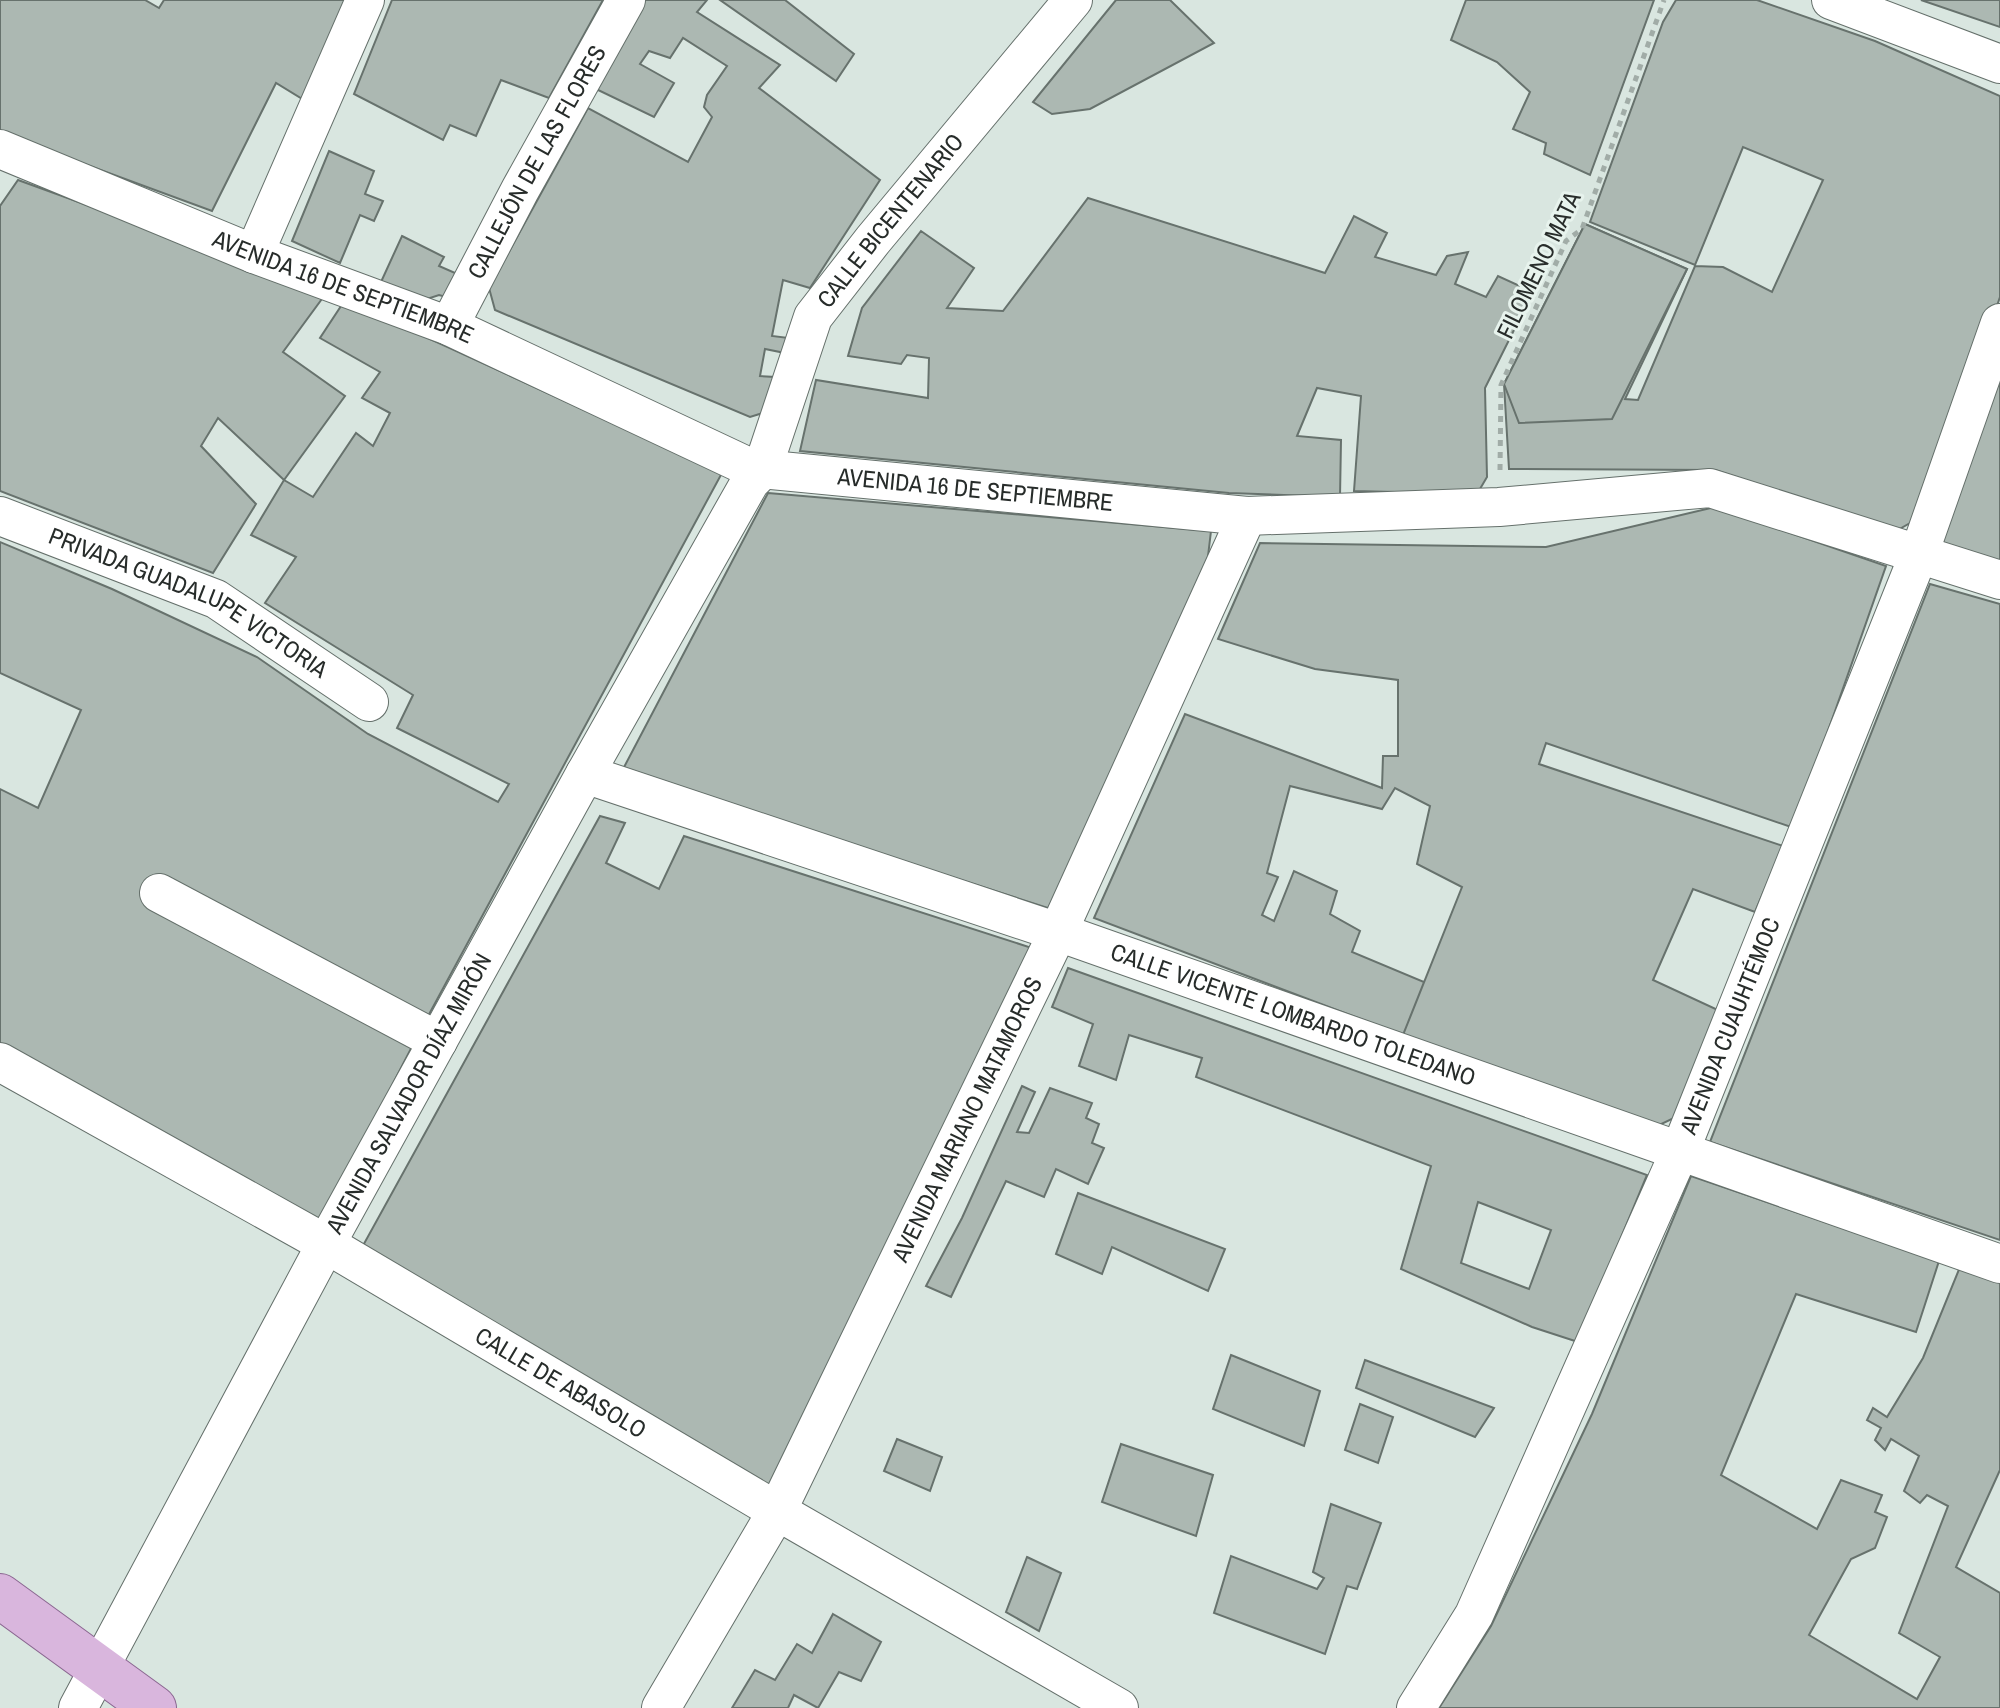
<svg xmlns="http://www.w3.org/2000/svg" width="2000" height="1708" viewBox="0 0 2000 1708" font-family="'Archivo Narrow',sans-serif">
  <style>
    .building { fill: #acb8b2; stroke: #67726d; stroke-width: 2; fill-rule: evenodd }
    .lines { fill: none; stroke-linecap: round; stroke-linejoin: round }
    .minor-casing { stroke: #65706b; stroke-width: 40 }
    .primary-casing { stroke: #8a6690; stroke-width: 46 }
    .path { stroke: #a1aca7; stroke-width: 5; stroke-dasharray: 6 6; stroke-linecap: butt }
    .minor { stroke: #fff; stroke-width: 38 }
    .primary { stroke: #d9b6dd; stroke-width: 44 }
    .labels { text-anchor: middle; stroke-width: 6; stroke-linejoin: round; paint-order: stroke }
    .street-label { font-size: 24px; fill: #272c2a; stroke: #e7f3ed }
  </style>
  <rect width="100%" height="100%" fill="#d9e6e0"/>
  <g class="building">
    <polygon points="0,0 145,0 159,8 164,0 348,0 304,100 276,83 212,211 0,133"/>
    <polygon points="392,0 603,0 549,98 501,80 476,136 450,125 443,140 354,94"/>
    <polygon points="641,0 707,0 697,12 780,65 759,88 880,180 810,288 783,280 772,336 789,338 785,353 765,349 760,376 775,377 769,411 750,417 495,310 489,288 588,108 688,162 712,117 704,107 707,95 727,66 683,38 670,58 649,51 640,64 674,83 654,117 596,89"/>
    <polygon points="720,0 785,0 854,54 836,81"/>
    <polygon points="1116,0 1170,0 1214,43 1090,109 1052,114 1033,102"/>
    <polygon points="1466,0 1654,0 1590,175 1544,154 1546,143 1513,129 1530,92 1497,62 1451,40"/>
    <polygon points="1676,0 1757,0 1875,41 2000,96 2000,297 1924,515 1896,531 1715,470 1509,469 1504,384 1585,224 1687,269 1625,399 1638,400 1695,266 1723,267 1772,292 1823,180 1743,147 1695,265 1590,222 1663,22"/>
    <polygon points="1921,0 2000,0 2000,27"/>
    <polygon points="329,151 374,171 365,194 383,201 374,221 360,215 340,263 292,241"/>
    <polygon points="18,180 327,292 283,352 345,396 284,480 218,418 201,446 256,504 213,573 0,491 0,206"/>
    <polygon points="1088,198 1325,273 1354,216 1387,233 1375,257 1436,275 1447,256 1468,252 1455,284 1486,297 1498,276 1533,292 1485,388 1487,477 1477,494 1354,491 1361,396 1317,388 1297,436 1341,440 1340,497 1229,493 800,451 816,380 928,398 929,358 907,355 901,364 848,356 862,308 921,231 974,268 947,308 1003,311"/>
    <polygon points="1585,224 1687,269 1612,419 1519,423 1504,384"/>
    <polygon points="402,236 444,257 439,266 462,276 454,299 439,295 427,299 381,282"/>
    <polygon points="345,300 722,473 420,1031 319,1228 0,1048 0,789 38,808 81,710 0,673 0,542 112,589 257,657 368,734 498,802 509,784 397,728 413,695 265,603 296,557 251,535 284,480 313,497 356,433 373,446 390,413 362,398 380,372 320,338"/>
    <polygon points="2000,350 2000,561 1935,540"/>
    <polygon points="768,493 1211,531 1206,573 1054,910 622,771"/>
    <polygon points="1715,507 1886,566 1794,828 1546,743 1539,764 1783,846 1755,912 1693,889 1653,980 1720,1011 1674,1118 1653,1128 1403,1035 1462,887 1417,864 1430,806 1395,788 1382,809 1290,786 1267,873 1278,877 1262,915 1274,921 1294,871 1337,891 1330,914 1360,931 1352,952 1424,982 1403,1035 1094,918 1185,714 1382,788 1383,756 1398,756 1398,680 1315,669 1218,639 1260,543 1546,547"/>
    <polygon points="1930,584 2000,604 2000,1240 1710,1142"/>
    <polygon points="600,816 625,823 606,863 659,889 684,836 1032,948 767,1492 355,1260"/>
    <path d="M 1068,968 L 1647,1175 L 1578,1342 L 1532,1327 L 1401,1269 L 1431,1166 L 1196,1077 L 1202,1058 L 1129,1035 L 1116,1080 L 1079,1066 L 1093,1024 L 1052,1007 ZM 1478,1202 L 1551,1230 L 1529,1289 L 1461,1263 Z"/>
    <polygon points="1022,1086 1035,1092 1017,1132 1029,1133 1050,1088 1092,1103 1086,1118 1099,1124 1092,1143 1104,1148 1088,1184 1056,1169 1044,1197 1006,1181 951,1297 926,1286 962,1218"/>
    <polygon points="1691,1176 1939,1261 1916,1332 1796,1294 1721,1475 1817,1529 1841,1480 1882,1495 1875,1512 1887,1517 1875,1548 1851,1559 1809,1635 1917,1699 1940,1657 1899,1633 1948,1506 1927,1495 1920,1503 1904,1491 1919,1456 1891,1439 1885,1450 1875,1440 1881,1428 1867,1420 1873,1408 1887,1417 1923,1358 1960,1267 2000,1281 2000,1470 1956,1567 2000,1593 2000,1708 1439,1708 1491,1626 1592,1414"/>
    <polygon points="1078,1193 1225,1249 1208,1291 1112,1247 1102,1274 1056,1254"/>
    <polygon points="1231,1355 1320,1391 1304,1446 1213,1409"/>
    <polygon points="1365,1360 1494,1408 1475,1437 1356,1388"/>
    <polygon points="1360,1404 1393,1417 1378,1463 1345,1450"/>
    <polygon points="897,1439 942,1457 930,1491 884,1471"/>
    <polygon points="1121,1444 1213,1475 1196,1536 1102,1502"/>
    <polygon points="1331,1504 1381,1523 1357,1589 1347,1586 1325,1654 1214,1613 1231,1556 1317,1589 1324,1578 1313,1572"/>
    <polygon points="1027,1557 1061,1573 1039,1631 1006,1612"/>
    <polygon points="833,1614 881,1642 861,1681 839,1672 818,1708 794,1695 788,1708 732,1708 755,1670 775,1680 797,1644 812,1653"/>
  </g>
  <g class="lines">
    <defs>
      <g id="minor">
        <polyline points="1831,0 2000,64"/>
        <path id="s1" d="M 0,149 L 254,254 L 449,326 L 751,468 L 1247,516 L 1499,507 L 1710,488 L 2000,580"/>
        <polyline points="254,254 365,0"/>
        <path id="s2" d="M 449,326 L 520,190 L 626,0"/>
        <path id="s3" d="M 0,516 L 216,599 L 369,702"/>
        <path id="s4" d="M 585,774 L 1058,932 L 2000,1264"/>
        <polyline points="159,893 438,1041"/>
        <path id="s5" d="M 0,1062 L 326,1244 L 777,1511 L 1119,1708"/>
        <path id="s6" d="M 78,1708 L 326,1244 L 585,774 L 750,482 L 762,470 L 813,317 L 873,240 L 1073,0"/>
        <path id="s7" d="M 661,1708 L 777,1511 L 1058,932 L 1247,516"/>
        <path id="s8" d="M 1416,1708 L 1474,1615 L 1680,1151 L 1919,554 L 2000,323"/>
      </g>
      <polyline id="primary" points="0,1596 154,1708"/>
    </defs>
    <use href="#minor" class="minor-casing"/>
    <use href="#primary" class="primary-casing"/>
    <polyline class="path" points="1500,470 1501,385 1566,241 1582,229 1664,0"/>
    <use href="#minor" class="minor"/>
    <use href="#primary" class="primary"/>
  </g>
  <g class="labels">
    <g class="street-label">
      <text dy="8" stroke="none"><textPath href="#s2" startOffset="186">CALLEJÓN DE LAS FLORES</textPath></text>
      <text dy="8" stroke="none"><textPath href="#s6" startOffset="1700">CALLE BICENTENARIO</textPath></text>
      <text transform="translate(1539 265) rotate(-64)" y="8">FILOMENO MATA</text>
      <text dy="8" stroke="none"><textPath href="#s1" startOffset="370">AVENIDA 16 DE SEPTIEMBRE</textPath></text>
      <text dy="8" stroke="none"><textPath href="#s1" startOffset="1042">AVENIDA 16 DE SEPTIEMBRE</textPath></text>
      <text dy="8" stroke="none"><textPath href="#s3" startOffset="208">PRIVADA GUADALUPE VICTORIA</textPath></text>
      <text dy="8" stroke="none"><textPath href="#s4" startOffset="748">CALLE VICENTE LOMBARDO TOLEDANO</textPath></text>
      <text dy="8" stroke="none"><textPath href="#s8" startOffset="752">AVENIDA CUAUHTÉMOC</textPath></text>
      <text dy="8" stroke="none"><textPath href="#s6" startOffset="698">AVENIDA SALVADOR DÍAZ MIRÓN</textPath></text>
      <text dy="8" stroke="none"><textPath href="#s7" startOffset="664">AVENIDA MARIANO MATAMOROS</textPath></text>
      <text dy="8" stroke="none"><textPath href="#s5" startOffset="646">CALLE DE ABASOLO</textPath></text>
    </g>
  </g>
</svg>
